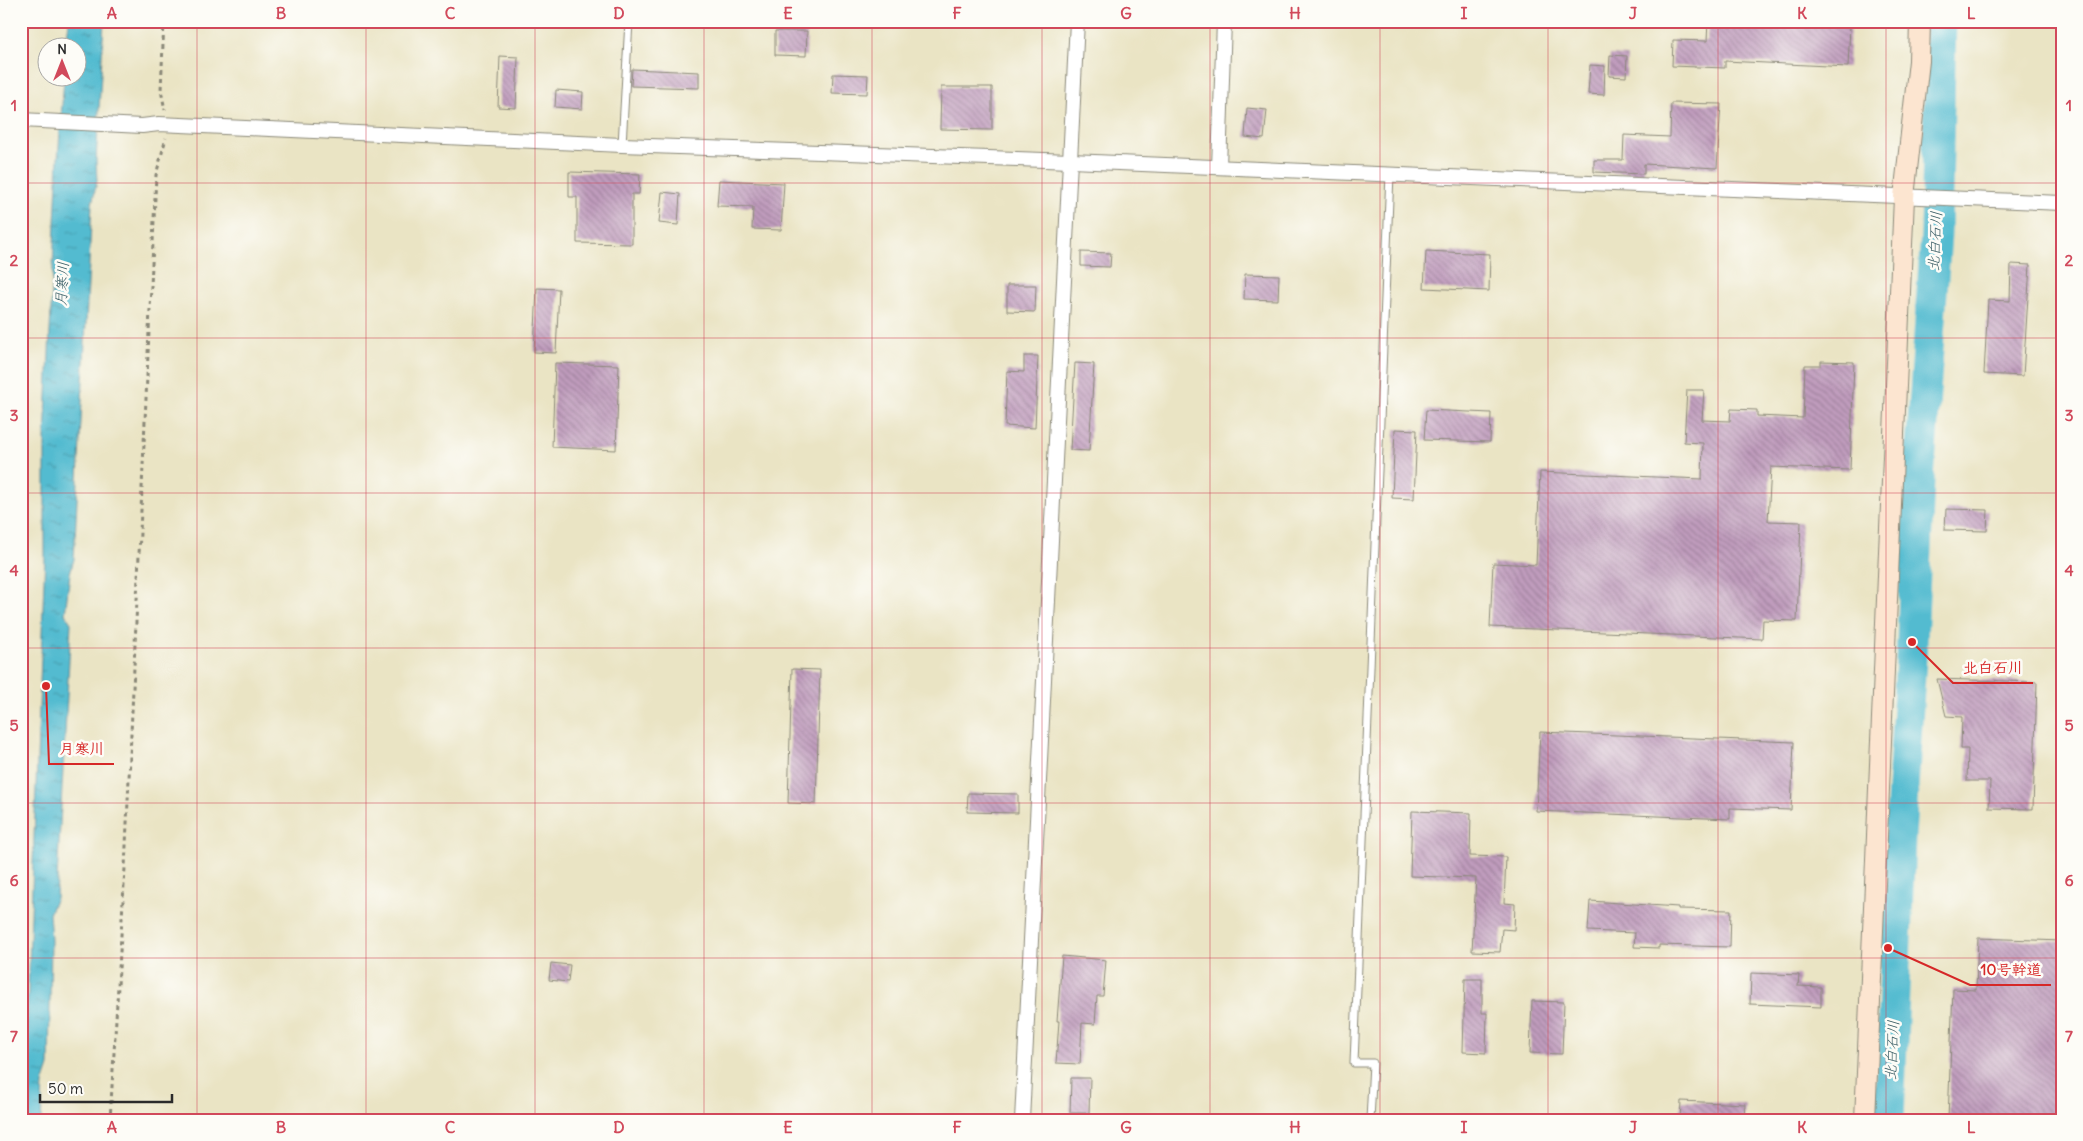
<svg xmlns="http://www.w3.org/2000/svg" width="2083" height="1141" viewBox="0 0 2083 1141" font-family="Delius,'Klee One',sans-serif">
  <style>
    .water { fill: url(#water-ripples); stroke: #3f737e }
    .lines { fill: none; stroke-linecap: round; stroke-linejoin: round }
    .river { stroke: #53bbd0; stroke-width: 31 }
    .building { fill: url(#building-back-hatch) }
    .lane-casing { stroke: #8a8878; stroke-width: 9 }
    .street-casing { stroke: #8a8878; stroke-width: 16 }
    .secondary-casing { stroke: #8a8878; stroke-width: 22 }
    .path { stroke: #8a8878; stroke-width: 3; stroke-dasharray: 4 4; stroke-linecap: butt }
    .lane { stroke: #fff; stroke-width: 7 }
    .street { stroke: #fff; stroke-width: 14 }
    .secondary { stroke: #fce5d0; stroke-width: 20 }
    .grid { fill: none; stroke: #d1495b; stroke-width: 1; stroke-opacity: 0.55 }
    .labels { text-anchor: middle; stroke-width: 5; stroke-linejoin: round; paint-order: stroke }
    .water-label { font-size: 15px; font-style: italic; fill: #395d65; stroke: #fdfcf7 }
    .leader { fill: none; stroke: #d62828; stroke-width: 2 }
    .callout-dot { fill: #d62828; stroke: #fdfcf7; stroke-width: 2 }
    .callout-label { font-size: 15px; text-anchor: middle; font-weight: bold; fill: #d62828; stroke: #fdfcf7; stroke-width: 5; stroke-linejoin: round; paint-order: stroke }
    .neatline { fill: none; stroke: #d1495b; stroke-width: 2 }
    .grid-label { font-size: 16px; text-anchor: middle; font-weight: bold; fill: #d1495b }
  </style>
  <defs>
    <pattern id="water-ripples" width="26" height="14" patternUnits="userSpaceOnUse" patternTransform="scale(1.25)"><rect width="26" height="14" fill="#53bbd0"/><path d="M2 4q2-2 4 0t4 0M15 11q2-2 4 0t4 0" fill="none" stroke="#4598a9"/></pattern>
    <pattern id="building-back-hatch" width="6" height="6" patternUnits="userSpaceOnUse" patternTransform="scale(1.25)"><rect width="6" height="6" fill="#c09cbd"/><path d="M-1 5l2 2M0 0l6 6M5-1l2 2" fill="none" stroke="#9c7f9a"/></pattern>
  </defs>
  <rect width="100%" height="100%" fill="#fdfcf7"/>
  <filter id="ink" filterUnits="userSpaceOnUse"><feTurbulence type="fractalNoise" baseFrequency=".02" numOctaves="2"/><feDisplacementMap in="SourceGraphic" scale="10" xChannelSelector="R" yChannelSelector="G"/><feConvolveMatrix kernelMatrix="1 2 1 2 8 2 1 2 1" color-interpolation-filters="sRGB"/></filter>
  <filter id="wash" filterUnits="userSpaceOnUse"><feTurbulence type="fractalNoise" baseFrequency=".0096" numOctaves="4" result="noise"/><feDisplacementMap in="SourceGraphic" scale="20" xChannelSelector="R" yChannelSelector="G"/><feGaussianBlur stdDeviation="1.12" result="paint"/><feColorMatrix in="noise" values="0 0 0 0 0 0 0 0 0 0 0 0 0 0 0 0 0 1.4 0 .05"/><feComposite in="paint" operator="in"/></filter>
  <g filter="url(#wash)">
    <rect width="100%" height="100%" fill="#eae4c4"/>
    <polygon class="water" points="69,21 104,21 96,161 97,181 92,204 74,559 70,573 65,614 71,623 56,898 49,914 51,940 49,1066 43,1084 41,1120 23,1120 45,555 45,438 58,159 64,78 78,78 78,48 66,47"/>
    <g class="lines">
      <polyline class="river" points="1889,1120 1900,837 1912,642 1919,480 1936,234 1941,21"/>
    </g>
    <g id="blocks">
      <g class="building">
        <polygon points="1708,21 1850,26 1848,67 1725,61 1725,68 1672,66 1673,40 1707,41"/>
        <polygon points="775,31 807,31 806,56 775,55"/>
        <polygon points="1610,55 1627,56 1626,77 1609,76"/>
        <polygon points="500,56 518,57 516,108 498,107"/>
        <polygon points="1590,65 1605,66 1604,95 1588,94"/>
        <polygon points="632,69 699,72 699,88 631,86"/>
        <polygon points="833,74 868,75 867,94 832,93"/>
        <polygon points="941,87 992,87 992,130 940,129"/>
        <polygon points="556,90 583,92 582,109 555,107"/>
        <polygon points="1671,103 1721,104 1717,168 1644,164 1644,174 1594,172 1594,160 1623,160 1624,135 1670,137"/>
        <polygon points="1247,108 1267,110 1264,139 1245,137"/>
        <polygon points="569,172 640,174 639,194 632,194 632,244 577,243 577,197 569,197"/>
        <polygon points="719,180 784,183 781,230 752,229 753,207 717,206"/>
        <polygon points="662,192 680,194 678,225 659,223"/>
        <polygon points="1426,251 1490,254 1489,291 1424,288"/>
        <polygon points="1081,252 1111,253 1110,267 1081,266"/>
        <polygon points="2011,264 2030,265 2023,376 1984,374 1988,300 2010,301"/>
        <polygon points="1245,274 1279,275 1278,300 1244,299"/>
        <polygon points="1007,285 1036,285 1035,312 1007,311"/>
        <polygon points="537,288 559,289 556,353 534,352"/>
        <polygon points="1024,356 1038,356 1035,428 1005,426 1007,371 1024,372"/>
        <polygon points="1821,361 1854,362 1850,470 1771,467 1768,521 1801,522 1797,621 1763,620 1762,639 1490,627 1493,563 1536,565 1540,472 1702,479 1703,443 1684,442 1687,390 1704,390 1702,420 1730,421 1731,409 1757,410 1757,416 1803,418 1805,365 1821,365"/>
        <polygon points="555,363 619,365 616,450 552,447"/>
        <polygon points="1075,363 1094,364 1089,451 1070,450"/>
        <polygon points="1426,410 1491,413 1490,442 1424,440"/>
        <polygon points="1395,429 1417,430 1414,499 1392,498"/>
        <polygon points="1946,509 1988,510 1987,531 1945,530"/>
        <polygon points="792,669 820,670 816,804 788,803"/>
        <polygon points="1937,679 2037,682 2033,809 1989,808 1990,781 1967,781 1968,749 1961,749 1962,717 1946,716"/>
        <polygon points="1540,732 1794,742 1791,810 1730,808 1730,819 1536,811"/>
        <polygon points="968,793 1018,794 1018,813 967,812"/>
        <polygon points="1412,811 1471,813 1470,856 1506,857 1504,903 1515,904 1514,930 1502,929 1500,952 1472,951 1476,878 1410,876"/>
        <polygon points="1590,901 1678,907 1678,909 1731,910 1730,947 1659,945 1659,948 1634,947 1635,933 1588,931"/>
        <polygon points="1978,938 2062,941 2062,1120 1948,1120 1953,989 1976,990"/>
        <polygon points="1062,956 1106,960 1103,996 1097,996 1095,1024 1082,1023 1080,1064 1056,1063 1059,1021 1057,1021"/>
        <polygon points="551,963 570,965 568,982 549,980"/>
        <polygon points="1751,973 1799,975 1798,986 1821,987 1821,1007 1750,1004"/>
        <polygon points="1465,979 1482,979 1482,1013 1487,1013 1486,1053 1463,1052"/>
        <polygon points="1532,1001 1564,1002 1562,1054 1530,1053"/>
        <polygon points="1071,1078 1090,1078 1089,1113 1070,1113"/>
        <polygon points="1681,1101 1745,1104 1744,1120 1680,1120"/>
      </g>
    </g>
  </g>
  <g filter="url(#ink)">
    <use href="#blocks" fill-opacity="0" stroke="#8a8878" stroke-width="1"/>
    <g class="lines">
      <defs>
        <g id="lane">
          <polyline points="622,145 629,21"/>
          <polyline points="1370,1120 1373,1063 1354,1063 1390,174"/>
        </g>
        <g id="street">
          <polyline points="21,120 142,126 159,124 622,145 1071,161 2062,203"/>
          <polyline points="1219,167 1224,21"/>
          <polyline points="1022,1120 1077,21"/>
        </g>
        <polyline id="secondary" points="1865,1120 1904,197 1919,61 1920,21"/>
      </defs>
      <use href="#lane" class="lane-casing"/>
      <use href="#street" class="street-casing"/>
      <use href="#secondary" class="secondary-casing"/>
      <g class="path">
        <polyline points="164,21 161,90 165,110"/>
        <polyline points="110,1120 125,868 156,175 166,138"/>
      </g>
      <use href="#lane" class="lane"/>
      <use href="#street" class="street"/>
      <use href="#secondary" class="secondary"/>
    </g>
  </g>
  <path class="grid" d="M 197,21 L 197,1120M 366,21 L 366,1120M 535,21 L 535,1120M 704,21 L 704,1120M 872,21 L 872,1120M 1042,21 L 1042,1120M 1210,21 L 1210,1120M 1380,21 L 1380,1120M 1548,21 L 1548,1120M 1718,21 L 1718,1120M 1886,21 L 1886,1120M 21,183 L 2062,183M 21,338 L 2062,338M 21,493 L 2062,493M 21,648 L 2062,648M 21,803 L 2062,803M 21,958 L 2062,958"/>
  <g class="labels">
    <g class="water-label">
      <text transform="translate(1935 241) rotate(-87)" y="5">北白石川</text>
      <text transform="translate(62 284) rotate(-87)" y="5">月寒川</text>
      <text transform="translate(1892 1050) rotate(-87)" y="5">北白石川</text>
    </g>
  </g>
  <path class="leader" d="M1912 642L1953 683H2033M46 686L49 764H114M1888 948L1970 985H2051"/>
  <g class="callout-dot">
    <circle cx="1912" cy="642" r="5"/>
    <circle cx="46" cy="686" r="5"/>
    <circle cx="1888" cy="948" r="5"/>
  </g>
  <g class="callout-label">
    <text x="1993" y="673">北白石川</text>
    <text x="82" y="754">月寒川</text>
    <text x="2011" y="975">10号幹道</text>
  </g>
  <rect width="2083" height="1141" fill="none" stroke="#fdfcf7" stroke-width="55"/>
  <g transform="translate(62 62)"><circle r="24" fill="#fdfcf7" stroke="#a9a8a5"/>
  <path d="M0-4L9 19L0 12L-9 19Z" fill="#d1495b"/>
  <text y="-8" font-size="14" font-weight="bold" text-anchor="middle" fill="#2b2b2b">N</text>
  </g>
  <path d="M40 1094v8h132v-8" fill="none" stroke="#2b2b2b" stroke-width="2.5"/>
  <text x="48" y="1094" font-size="15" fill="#2b2b2b" stroke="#fdfcf7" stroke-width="4" paint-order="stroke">50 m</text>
  <rect x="28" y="28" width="2028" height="1086" class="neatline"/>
  <g class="grid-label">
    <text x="112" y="19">A</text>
    <text x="281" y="19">B</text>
    <text x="450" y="19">C</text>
    <text x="619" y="19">D</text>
    <text x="788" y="19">E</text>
    <text x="957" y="19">F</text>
    <text x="1126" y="19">G</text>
    <text x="1295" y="19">H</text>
    <text x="1464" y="19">I</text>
    <text x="1633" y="19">J</text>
    <text x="1802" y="19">K</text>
    <text x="1971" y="19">L</text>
    <text x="14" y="111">1</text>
    <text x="2069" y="111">1</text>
    <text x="14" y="266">2</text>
    <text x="2069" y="266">2</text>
    <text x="14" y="421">3</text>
    <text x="2069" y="421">3</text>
    <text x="14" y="576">4</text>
    <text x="2069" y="576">4</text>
    <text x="14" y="731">5</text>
    <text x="2069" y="731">5</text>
    <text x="14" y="886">6</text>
    <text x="2069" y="886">6</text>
    <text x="14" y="1042">7</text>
    <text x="2069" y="1042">7</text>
    <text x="112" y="1133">A</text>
    <text x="281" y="1133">B</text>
    <text x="450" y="1133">C</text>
    <text x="619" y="1133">D</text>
    <text x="788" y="1133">E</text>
    <text x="957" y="1133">F</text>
    <text x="1126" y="1133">G</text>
    <text x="1295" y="1133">H</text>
    <text x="1464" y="1133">I</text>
    <text x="1633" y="1133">J</text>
    <text x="1802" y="1133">K</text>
    <text x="1971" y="1133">L</text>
  </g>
</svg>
